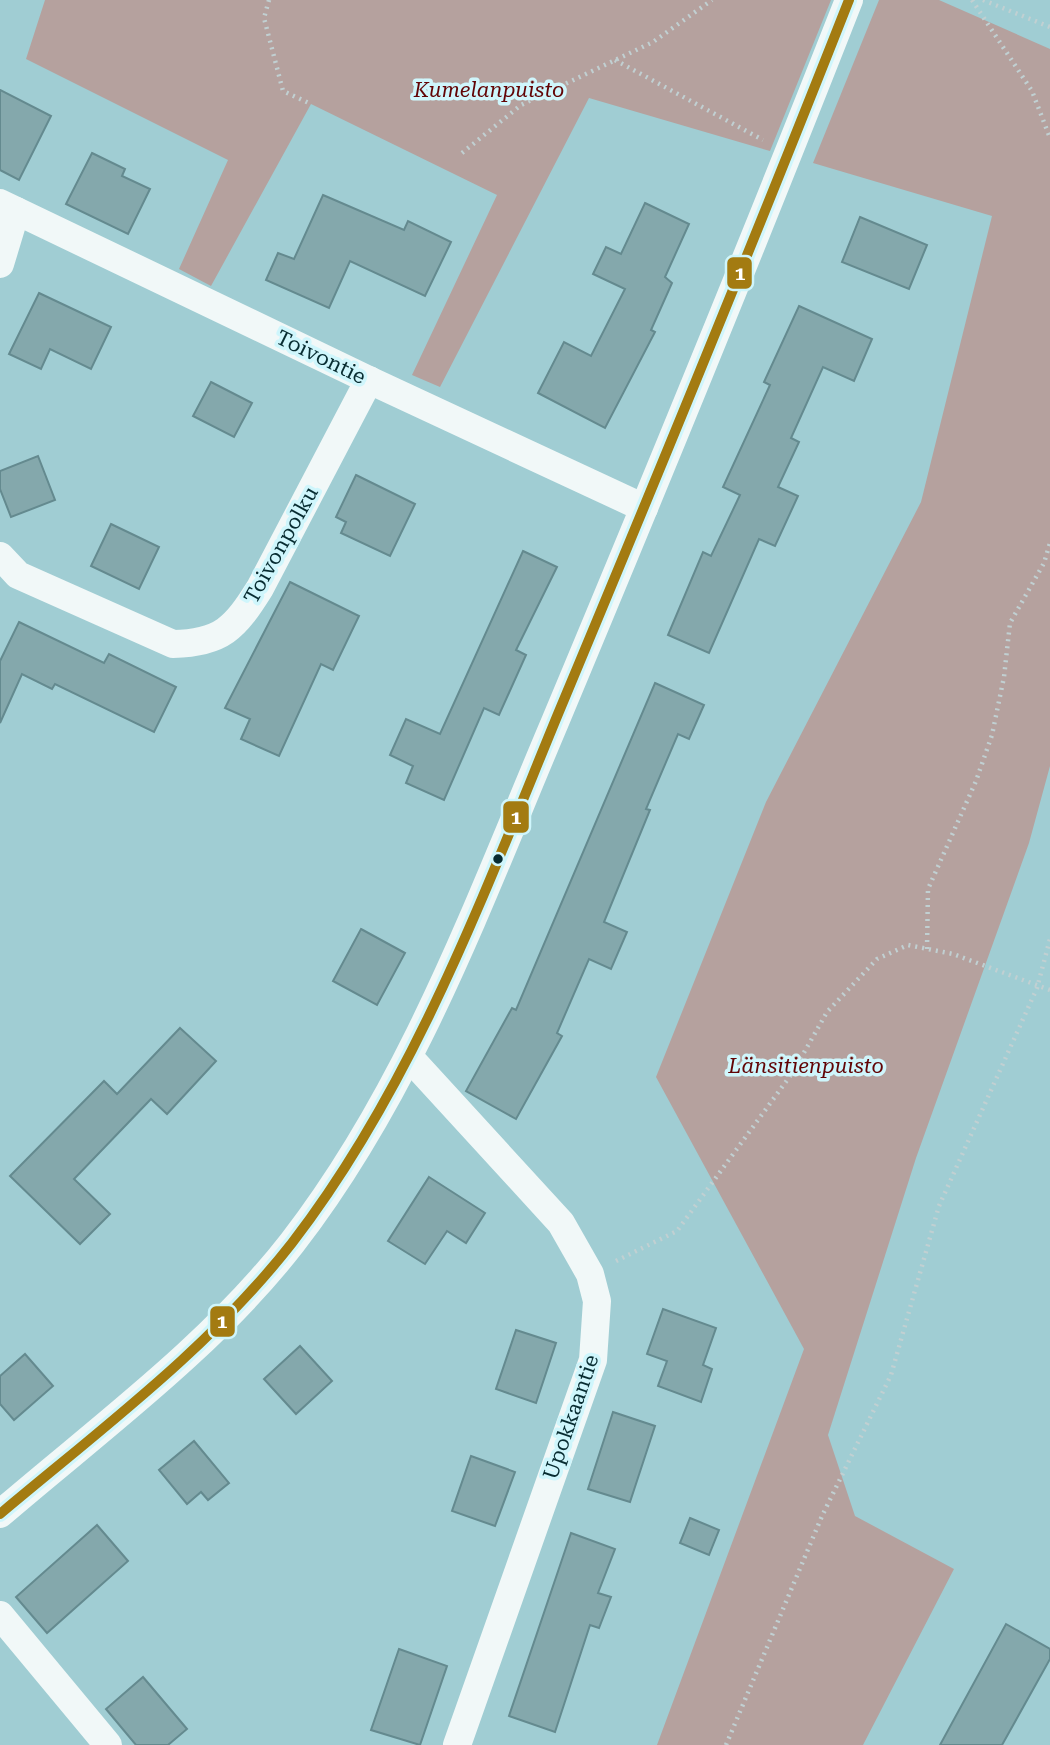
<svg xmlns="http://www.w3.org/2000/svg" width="1050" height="1745" viewBox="0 0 1050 1745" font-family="'Roboto Serif',serif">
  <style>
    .forest { fill: #b5a19e }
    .building { fill: #84a8ac; stroke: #648a8f; stroke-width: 2 }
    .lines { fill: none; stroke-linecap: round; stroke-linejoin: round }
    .path { stroke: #c1d0d2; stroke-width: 4.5; stroke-dasharray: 2 5; stroke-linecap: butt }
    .street { stroke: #f1f8f8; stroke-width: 28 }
    .bus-1-casing { stroke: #cff6fc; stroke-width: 16 }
    .bus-1 { stroke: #a37b11; stroke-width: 10 }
    .bus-dot { fill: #072c31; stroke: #cff6fc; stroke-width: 2.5 }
    .labels { text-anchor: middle; stroke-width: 7; stroke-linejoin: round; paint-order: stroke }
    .park-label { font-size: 21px; font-style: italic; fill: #620405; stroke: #cff6fc }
    .street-label { font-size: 21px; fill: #072c31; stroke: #cff6fc }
    .line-badge { stroke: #cff6fc; stroke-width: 2.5 }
    .badge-label { font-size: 19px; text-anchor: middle; font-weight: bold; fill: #fff }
  </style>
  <rect width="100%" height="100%" fill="#a0cdd3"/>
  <g class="forest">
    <polygon points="45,0 831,0 770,151 589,98 440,387 412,375 497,195 311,104 211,286 179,269 228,160 26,59"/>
    <polygon points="879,0 939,0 1050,49 1050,766 1029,843 916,1158 828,1435 855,1516 954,1569 863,1745 657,1745 804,1349 656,1077 766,802 921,502 992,216 813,163"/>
  </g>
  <g class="building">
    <polygon points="0,90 51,116 19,180 0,170"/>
    <polygon points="92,153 125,169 122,176 150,189 128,234 66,204"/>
    <polygon points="323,195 404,230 408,221 451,242 425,296 350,261 329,308 266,280 278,253 294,259"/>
    <polygon points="645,203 689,224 665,277 672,283 651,330 655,332 605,428 538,393 564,342 591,356 625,289 593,274 606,247 621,254"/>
    <polygon points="860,217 927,245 909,289 842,262"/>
    <polygon points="39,293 111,327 91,369 50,349 41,369 9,354"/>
    <polygon points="799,306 872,339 854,381 823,367 791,438 799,442 778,487 798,496 775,546 759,539 709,653 668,635 703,552 711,556 740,495 723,487 770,385 764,382"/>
    <polygon points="211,382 252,403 234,437 193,416"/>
    <polygon points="38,456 55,500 11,517 0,489 0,471"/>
    <polygon points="356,475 415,504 390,556 341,533 346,522 336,517"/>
    <polygon points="111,524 159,547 139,589 91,566"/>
    <polygon points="523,551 557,567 516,650 526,655 499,715 484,708 444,800 406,783 413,766 390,755 406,719 440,734"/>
    <polygon points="290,582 359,616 333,670 321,664 279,756 241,739 250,719 225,708"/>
    <polygon points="19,622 104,663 109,654 176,687 154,732 55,684 52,689 22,674 0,723 0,661"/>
    <polygon points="655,683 704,705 689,739 678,734 646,809 650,810 604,922 627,932 611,969 589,959 557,1033 562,1036 516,1119 466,1091 512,1008 516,1010"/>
    <polygon points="361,929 405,953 377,1005 333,981"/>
    <polygon points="180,1028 216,1061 167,1114 151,1099 74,1179 110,1214 80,1244 10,1176 104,1081 117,1094"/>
    <polygon points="429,1177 485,1213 466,1243 447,1231 425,1264 388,1241"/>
    <polygon points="663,1309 716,1328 703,1365 712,1369 701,1402 658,1386 667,1361 647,1354"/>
    <polygon points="516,1330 556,1343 536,1403 496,1389"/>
    <polygon points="300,1346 332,1381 296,1414 264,1379"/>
    <polygon points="25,1354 53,1386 14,1420 0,1404 0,1376"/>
    <polygon points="613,1412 655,1426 630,1502 588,1489"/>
    <polygon points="194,1441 229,1483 208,1500 201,1492 187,1504 159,1470"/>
    <polygon points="471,1456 515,1472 495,1526 452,1511"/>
    <polygon points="690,1518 719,1530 709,1555 680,1543"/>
    <polygon points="97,1525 128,1561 47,1633 16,1597"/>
    <polygon points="571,1533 615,1549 598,1593 611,1597 599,1628 590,1625 555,1732 509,1716"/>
    <polygon points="1006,1624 1050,1649 1050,1659 1002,1745 940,1745"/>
    <polygon points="399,1649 447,1666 420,1745 371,1730"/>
    <polygon points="143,1677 187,1729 168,1745 136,1745 106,1709"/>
  </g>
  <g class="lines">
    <g class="path">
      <polyline points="269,0 264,18 283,91 311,104"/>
      <polyline points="972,0 1032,91 1050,138"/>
      <polyline points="983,0 1050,27"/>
      <polyline points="615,60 763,140"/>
      <polyline points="462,153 521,105 653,42 712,0"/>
      <polyline points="927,949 928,889 976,781 992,735 1004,677 1010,623 1044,563 1050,543"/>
      <polyline points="616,1261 677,1231 793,1072 827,1012 877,959 908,945 953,954 1050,990"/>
      <polyline points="726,1745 822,1516 891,1375 939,1206 1037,988 1050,939"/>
    </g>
    <g class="street">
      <polyline points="0,203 369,380 644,508"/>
      <polyline points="0,264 16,211"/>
      <path d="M 0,556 L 18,575 L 173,644 C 222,643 235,628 260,588 L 369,380"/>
      <polyline points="409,1057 561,1223 590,1274 597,1301 593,1360 457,1745"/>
      <path d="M 0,1514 C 100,1428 211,1347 292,1243 C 412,1088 479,901 555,722 C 655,483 754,242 849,0"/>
      <polyline points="0,1615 108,1745"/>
    </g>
    <defs>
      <path id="bus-1" d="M 0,1514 C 101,1429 210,1348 292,1243 C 413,1086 483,896 558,714 C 657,477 755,239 849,0"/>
    </defs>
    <use href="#bus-1" class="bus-1-casing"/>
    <use href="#bus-1" class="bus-1"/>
  </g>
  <circle class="bus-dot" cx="498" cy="859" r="6"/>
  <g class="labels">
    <g class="park-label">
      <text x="489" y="97">Kumelanpuisto</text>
      <text x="806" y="1073">Länsitienpuisto</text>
    </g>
    <g class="street-label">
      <text transform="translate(321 357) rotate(26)" y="7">Toivontie</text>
      <text transform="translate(281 545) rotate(-61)" y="7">Toivonpolku</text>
      <text transform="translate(571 1417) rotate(-71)" y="7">Upokkaantie</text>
    </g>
  </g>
  <g class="line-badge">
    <rect x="726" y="256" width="27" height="34" rx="7" fill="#a37b11"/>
    <rect x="502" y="800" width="28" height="34" rx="7" fill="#a37b11"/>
    <rect x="209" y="1305" width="27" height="33" rx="7" fill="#a37b11"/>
  </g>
  <g class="badge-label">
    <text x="740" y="280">1</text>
    <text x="516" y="824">1</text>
    <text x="222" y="1328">1</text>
  </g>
</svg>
